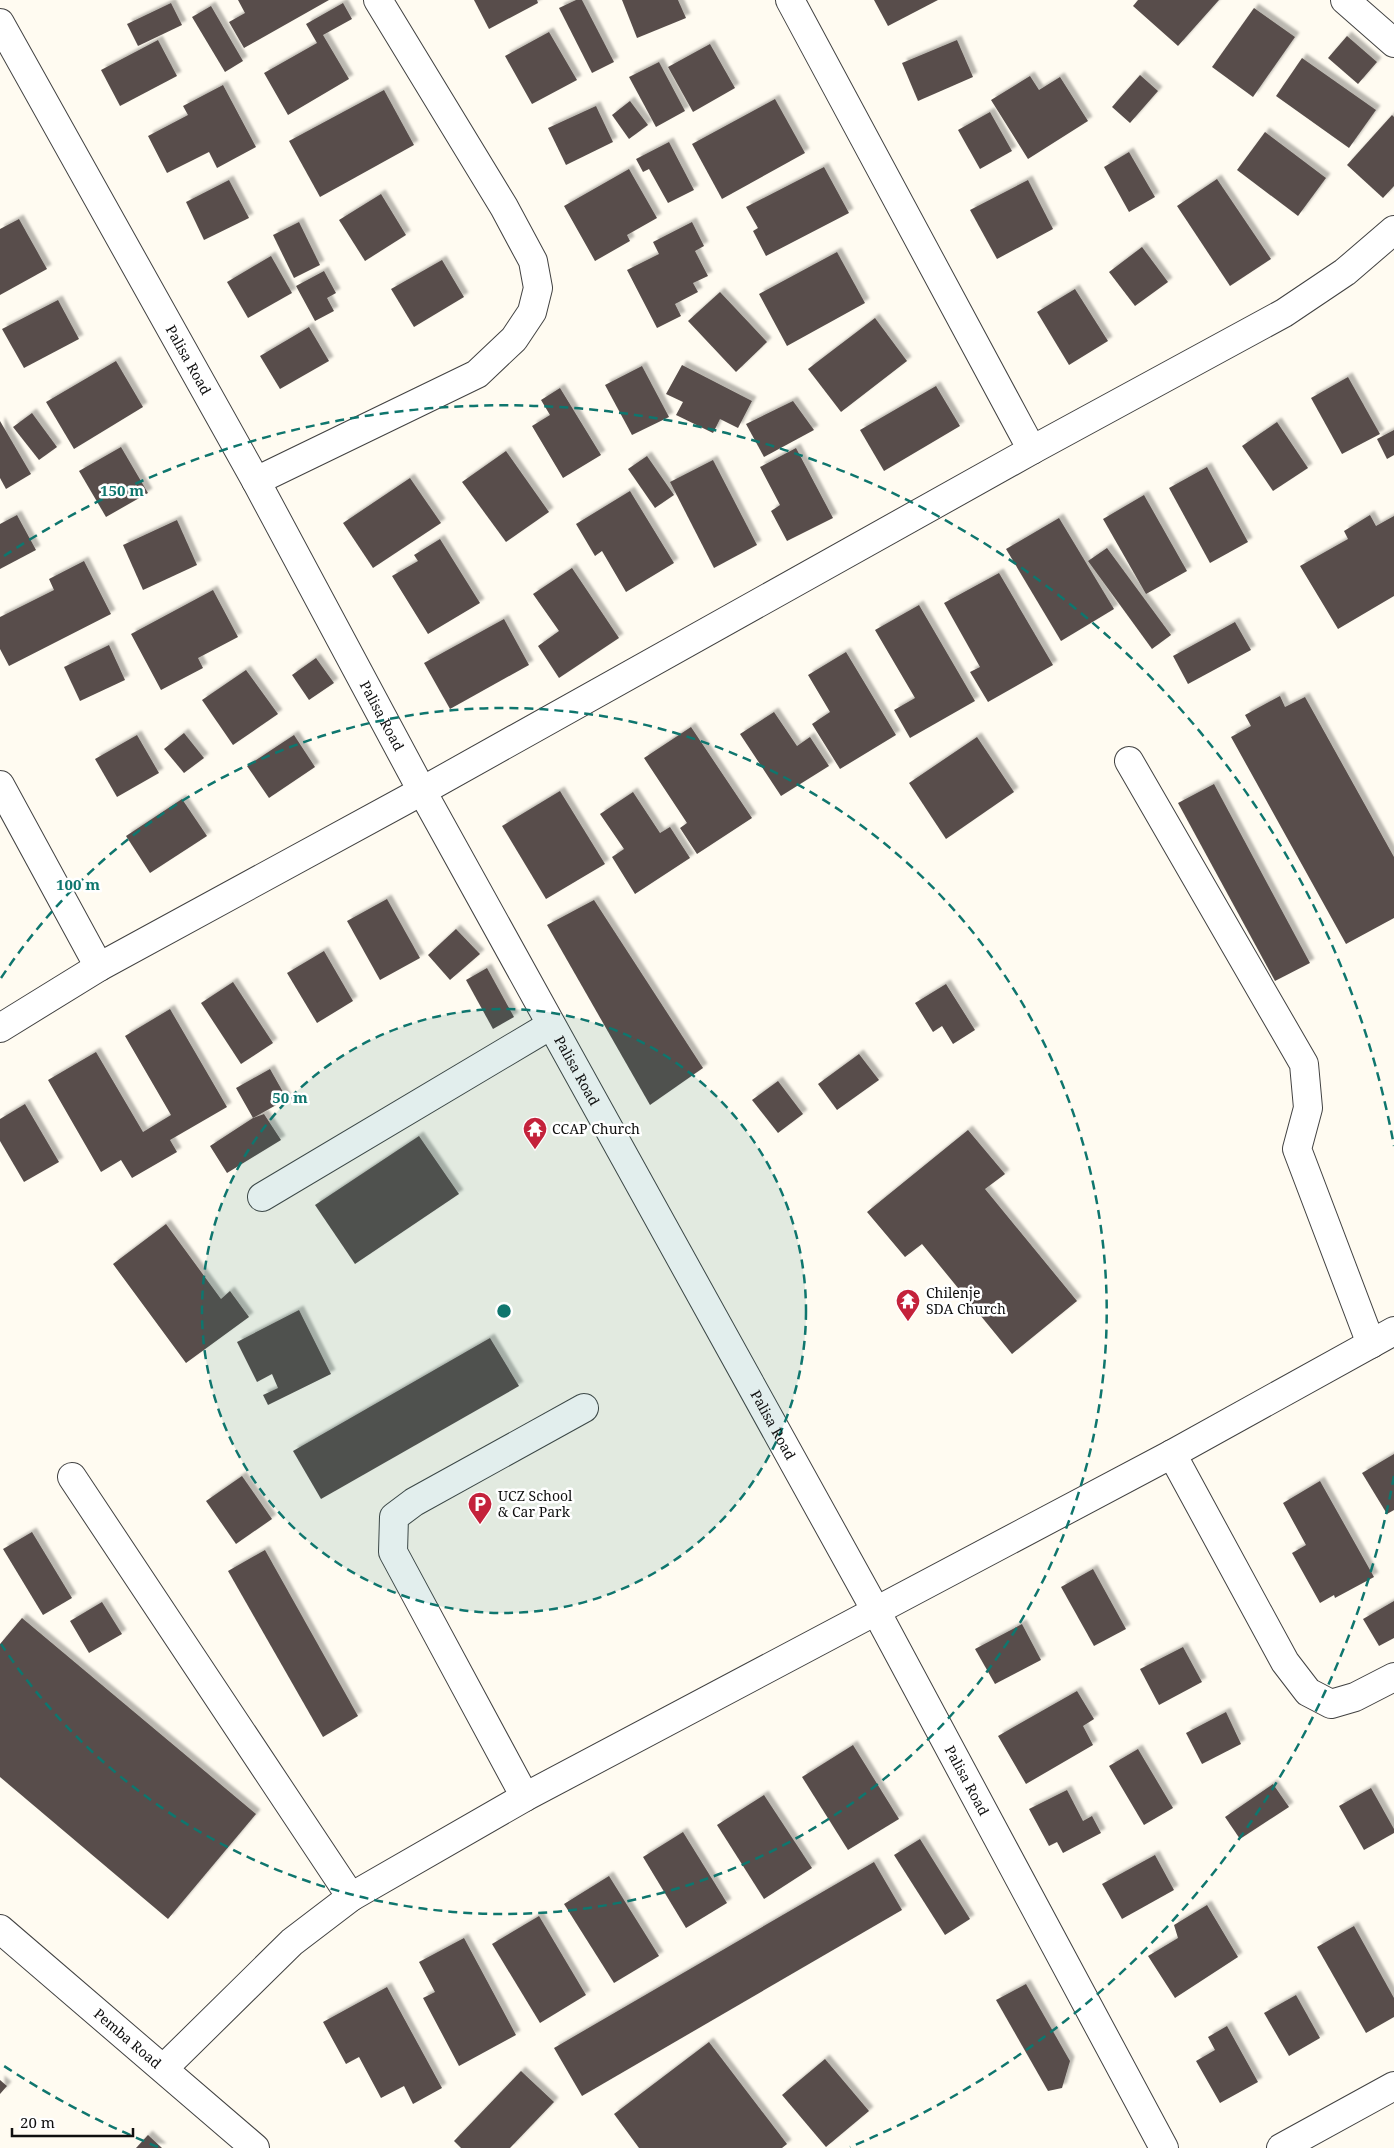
<svg xmlns="http://www.w3.org/2000/svg" width="1394" height="2148" viewBox="0 0 1394 2148" font-family="'Noto Serif',serif">
  <style>
    .building { fill: #584e4b; filter: url(#shadow) }
    .lines { fill: none; stroke-linecap: round; stroke-linejoin: round }
    .minor-casing { stroke: #424242; stroke-width: 30 }
    .minor { stroke: #fff; stroke-width: 28 }
    .ring { fill: none; stroke: #0f766e; stroke-width: 2.5; stroke-dasharray: 9 6 }
    .labels { text-anchor: middle; stroke-width: 5; stroke-linejoin: round; paint-order: stroke }
    .street-label { font-size: 14px; fill: #0f0f0f; stroke: #fff }
    .poi-label { font-size: 14px; fill: #0f0f0f; stroke: #fff; text-anchor: start }
    .centre { fill: #0f766e; stroke: #fff; stroke-width: 2.5 }
    .ring-label { font-size: 15px; text-anchor: middle; font-weight: bold; fill: #0f766e; stroke: #fff; stroke-width: 5; stroke-linejoin: round; paint-order: stroke }
  </style>
  <defs>
    <filter id="shadow"><feDropShadow dx="4.5" dy="-4.5" stdDeviation="1" flood-color="#0004"/></filter>
  </defs>
  <rect width="100%" height="100%" fill="#fffbf1"/>
  <g class="building">
    <polygon points="238,0 329,0 244,48 229,22 245,13"/>
    <polygon points="474,0 537,0 538,3 489,29"/>
    <polygon points="576,0 582,0 614,62 592,73 559,8"/>
    <polygon points="622,0 678,0 686,18 637,38"/>
    <polygon points="874,0 938,0 888,26"/>
    <polygon points="1138,0 1219,0 1178,46 1133,6"/>
    <polygon points="171,3 182,25 138,46 127,24"/>
    <polygon points="343,3 352,19 323,35 349,79 288,115 264,73 317,43 306,24"/>
    <polygon points="211,6 243,61 225,72 192,17"/>
    <polygon points="1254,8 1295,37 1253,97 1212,67"/>
    <polygon points="549,32 577,80 532,104 505,56"/>
    <polygon points="1347,36 1377,62 1358,84 1328,58"/>
    <polygon points="158,40 177,76 120,106 101,70"/>
    <polygon points="957,40 973,77 918,101 902,63"/>
    <polygon points="710,44 735,88 693,112 668,67"/>
    <polygon points="1302,58 1376,110 1349,148 1276,96"/>
    <polygon points="659,62 685,111 656,127 629,77"/>
    <polygon points="1140,75 1158,91 1130,123 1112,107"/>
    <polygon points="1030,76 1039,90 1060,77 1088,121 1028,159 991,100"/>
    <polygon points="223,85 256,147 217,168 209,152 167,173 148,136 188,115 183,106"/>
    <polygon points="384,90 414,145 320,197 289,141"/>
    <polygon points="775,99 805,153 722,199 692,144"/>
    <polygon points="630,101 648,125 629,139 612,115"/>
    <polygon points="596,106 613,142 566,165 548,128"/>
    <polygon points="990,112 1012,151 980,169 958,130"/>
    <polygon points="1392,115 1394,117 1394,186 1383,198 1347,165"/>
    <polygon points="1265,132 1326,178 1298,216 1237,170"/>
    <polygon points="669,142 694,190 668,203 649,169 643,172 636,159"/>
    <polygon points="1129,152 1155,197 1129,212 1104,167"/>
    <polygon points="824,167 849,213 766,256 753,231 758,228 746,207"/>
    <polygon points="629,169 657,218 627,235 630,241 595,261 564,206"/>
    <polygon points="1217,179 1271,259 1230,286 1177,206"/>
    <polygon points="229,180 249,218 204,240 186,202"/>
    <polygon points="1028,180 1053,229 997,259 970,210"/>
    <polygon points="381,194 406,235 365,261 339,220"/>
    <polygon points="19,219 47,269 0,295 0,229"/>
    <polygon points="299,222 320,265 294,278 273,235"/>
    <polygon points="692,222 704,246 695,251 708,276 693,283 698,292 675,304 681,316 657,328 627,270 659,254 653,242"/>
    <polygon points="1142,247 1168,282 1135,306 1109,272"/>
    <polygon points="837,252 865,303 787,346 759,294"/>
    <polygon points="271,256 292,293 248,318 227,282"/>
    <polygon points="442,260 464,297 414,327 391,289"/>
    <polygon points="324,271 336,293 327,298 334,311 315,321 296,286"/>
    <polygon points="1075,289 1108,341 1069,365 1037,312"/>
    <polygon points="720,292 767,342 736,372 688,321"/>
    <polygon points="58,300 79,339 24,368 2,329"/>
    <polygon points="875,318 907,361 841,412 808,369"/>
    <polygon points="309,327 329,361 280,389 260,356"/>
    <polygon points="116,361 143,407 74,449 46,402"/>
    <polygon points="682,365 752,401 738,428 720,419 713,433 676,415 683,402 666,394"/>
    <polygon points="642,366 669,417 632,435 605,385"/>
    <polygon points="1348,377 1380,434 1342,454 1311,398"/>
    <polygon points="936,386 960,426 884,471 860,430"/>
    <polygon points="560,388 601,455 563,478 532,426 550,415 541,400"/>
    <polygon points="793,401 814,430 764,457 746,424"/>
    <polygon points="32,413 57,447 39,460 13,427"/>
    <polygon points="0,421 31,474 6,489 0,478"/>
    <polygon points="1277,422 1308,468 1273,491 1242,446"/>
    <polygon points="1394,430 1394,455 1387,459 1377,439"/>
    <polygon points="121,447 148,493 106,517 79,471"/>
    <polygon points="796,448 833,518 787,541 771,511 780,505 760,467"/>
    <polygon points="506,451 549,512 506,542 462,482"/>
    <polygon points="647,456 674,495 655,508 628,469"/>
    <polygon points="713,460 757,545 714,568 670,482"/>
    <polygon points="1207,467 1248,542 1210,563 1169,488"/>
    <polygon points="410,478 441,523 373,568 343,523"/>
    <polygon points="630,491 674,563 626,592 602,551 595,556 576,524"/>
    <polygon points="1144,495 1187,571 1146,594 1103,519"/>
    <polygon points="17,515 36,550 0,569 0,524"/>
    <polygon points="1370,515 1376,526 1394,516 1394,596 1338,629 1300,566 1348,539 1344,531"/>
    <polygon points="1059,518 1114,609 1061,641 1006,549"/>
    <polygon points="177,520 197,565 143,590 123,545"/>
    <polygon points="440,539 480,603 428,634 392,576 418,561 414,555"/>
    <polygon points="1107,548 1171,635 1152,649 1088,561"/>
    <polygon points="84,561 111,614 9,666 0,649 0,617 54,590 49,579"/>
    <polygon points="572,568 619,638 559,678 538,646 559,631 533,594"/>
    <polygon points="999,573 1053,665 988,702 970,672 980,667 944,603"/>
    <polygon points="213,590 238,637 198,658 203,668 161,690 131,634"/>
    <polygon points="919,605 975,701 910,738 894,710 915,698 875,630"/>
    <polygon points="504,619 529,665 450,709 424,663"/>
    <polygon points="1235,622 1251,650 1188,684 1173,656"/>
    <polygon points="109,645 125,680 80,701 64,667"/>
    <polygon points="846,652 896,735 840,769 812,724 830,712 808,675"/>
    <polygon points="316,658 334,683 309,700 292,675"/>
    <polygon points="246,670 278,714 233,745 202,700"/>
    <polygon points="1280,696 1285,707 1305,697 1394,857 1394,918 1346,944 1231,737 1251,726 1245,715"/>
    <polygon points="774,712 797,746 810,737 829,766 781,796 740,734"/>
    <polygon points="691,727 752,818 697,854 680,828 687,823 644,758"/>
    <polygon points="184,733 204,758 184,773 164,749"/>
    <polygon points="137,735 159,773 117,797 95,759"/>
    <polygon points="294,735 315,767 269,798 247,766"/>
    <polygon points="977,737 1014,792 946,839 909,783"/>
    <polygon points="1214,784 1310,963 1275,981 1178,803"/>
    <polygon points="560,791 605,864 546,899 502,826"/>
    <polygon points="633,792 660,833 670,827 690,858 635,894 612,857 624,849 600,814"/>
    <polygon points="182,799 207,836 150,873 126,836"/>
    <polygon points="387,899 420,958 380,980 347,921"/>
    <polygon points="594,900 703,1068 650,1105 547,925"/>
    <polygon points="456,929 480,954 450,980 428,955"/>
    <polygon points="324,951 353,1001 317,1023 287,973"/>
    <polygon points="487,968 514,1017 493,1029 466,980"/>
    <polygon points="233,982 273,1043 241,1064 201,1003"/>
    <polygon points="946,984 975,1030 953,1044 942,1026 933,1032 915,1003"/>
    <polygon points="170,1009 227,1107 170,1140 177,1152 132,1178 121,1160 101,1172 48,1080 96,1052 143,1132 171,1115 125,1036"/>
    <polygon points="859,1054 879,1080 837,1110 818,1084"/>
    <polygon points="270,1069 287,1099 253,1118 264,1114 281,1140 227,1173 210,1146 253,1118 236,1088"/>
    <polygon points="778,1081 803,1114 778,1133 752,1100"/>
    <polygon points="25,1104 59,1162 24,1182 0,1141 0,1119"/>
    <polygon points="968,1130 1005,1174 985,1189 1077,1301 1012,1354 922,1244 905,1257 867,1212"/>
    <polygon points="419,1136 459,1194 355,1264 315,1205"/>
    <polygon points="166,1224 221,1299 230,1291 249,1317 186,1363 113,1264"/>
    <polygon points="299,1310 331,1374 268,1405 263,1395 278,1388 272,1374 257,1382 237,1342"/>
    <polygon points="490,1338 519,1386 321,1499 293,1451"/>
    <polygon points="1394,1454 1394,1510 1387,1514 1362,1473"/>
    <polygon points="242,1476 272,1519 236,1544 206,1501"/>
    <polygon points="1320,1481 1374,1577 1335,1598 1334,1595 1320,1603 1292,1553 1306,1545 1283,1503"/>
    <polygon points="32,1532 72,1598 43,1615 3,1549"/>
    <polygon points="265,1550 358,1716 323,1737 228,1571"/>
    <polygon points="1093,1569 1126,1629 1094,1646 1061,1587"/>
    <polygon points="1394,1601 1394,1638 1379,1646 1363,1619"/>
    <polygon points="102,1602 122,1634 89,1653 70,1621"/>
    <polygon points="22,1618 256,1814 168,1919 0,1777 0,1644"/>
    <polygon points="1022,1624 1041,1660 995,1684 975,1649"/>
    <polygon points="1183,1647 1202,1682 1159,1705 1140,1669"/>
    <polygon points="1077,1691 1094,1719 1083,1726 1093,1745 1026,1784 998,1736"/>
    <polygon points="1226,1712 1241,1744 1202,1764 1186,1733"/>
    <polygon points="853,1745 899,1819 848,1850 802,1777"/>
    <polygon points="1138,1749 1173,1808 1144,1825 1109,1766"/>
    <polygon points="1273,1784 1289,1807 1240,1839 1225,1817"/>
    <polygon points="1371,1788 1394,1829 1394,1833 1364,1850 1339,1806"/>
    <polygon points="1067,1790 1083,1821 1092,1816 1101,1833 1063,1853 1057,1842 1049,1846 1029,1809"/>
    <polygon points="764,1795 812,1868 764,1899 717,1825"/>
    <polygon points="683,1832 727,1903 686,1928 643,1857"/>
    <polygon points="920,1839 970,1919 945,1935 894,1855"/>
    <polygon points="1155,1855 1174,1890 1122,1919 1102,1884"/>
    <polygon points="874,1862 902,1910 582,2096 554,2048"/>
    <polygon points="609,1876 659,1956 614,1983 564,1904"/>
    <polygon points="1207,1905 1238,1957 1175,1998 1148,1956 1178,1938 1174,1925"/>
    <polygon points="539,1916 586,1995 540,2023 492,1944"/>
    <polygon points="1354,1926 1394,1998 1394,2017 1366,2033 1317,1947"/>
    <polygon points="464,1938 516,2035 459,2066 423,1998 435,1992 419,1962"/>
    <polygon points="1026,1984 1070,2061 1062,2088 1048,2091 996,2000"/>
    <polygon points="387,1987 442,2088 413,2104 404,2086 381,2098 359,2057 346,2064 323,2022"/>
    <polygon points="1296,1995 1320,2038 1289,2056 1264,2013"/>
    <polygon points="1227,2026 1258,2082 1220,2103 1196,2061 1215,2050 1208,2037"/>
    <polygon points="709,2042 787,2144 782,2148 639,2148 614,2114"/>
    <polygon points="825,2059 869,2111 826,2147 782,2095"/>
    <polygon points="521,2071 554,2102 510,2148 461,2148 454,2141"/>
    <polygon points="0,2080 7,2086 0,2094"/>
    <polygon points="148,2135 162,2148 136,2148"/>
  </g>
  <g class="lines">
    <defs>
      <g id="minor">
        <polyline points="790,0 1032,450"/>
        <polyline points="1345,0 1394,43"/>
        <path id="s1" d="M 0,23 L 256,481 L 422,791 L 876,1611 L 1164,2148"/>
        <polyline points="256,481 477,374 514,339 532,312 538,288 533,261 504,207 378,0"/>
        <polyline points="1129,761 1304,1064 1308,1108 1297,1149 1371,1344"/>
        <polyline points="0,785 99,967"/>
        <polyline points="0,1028 99,967 422,791 1032,450 1284,313 1345,272 1394,230"/>
        <polyline points="262,1197 551,1025"/>
        <polyline points="1172,1454 1285,1662 1308,1692 1331,1704 1355,1697 1394,1677"/>
        <polyline points="72,1477 351,1897"/>
        <polyline points="525,1797 393,1552 394,1517 414,1502 584,1408"/>
        <path id="s2" d="M 0,1929 L 255,2148"/>
        <polyline points="164,2068 292,1942 351,1897 525,1797 1172,1454 1394,1331"/>
        <polyline points="1281,2148 1394,2086"/>
      </g>
    </defs>
    <use href="#minor" class="minor-casing"/>
    <use href="#minor" class="minor"/>
  </g>
  <circle cx="504" cy="1311" r="302" fill="#0f766e" fill-opacity=".12"/>
  <g class="ring">
    <circle cx="504" cy="1311" r="302"/>
    <path d="M1 978A603 603 0 1 1 1 1644"/>
    <path d="M1394 1476A905 905 0 0 1 850 2147M158 2147A905 905 0 0 1 4 2066M4 556A905 905 0 0 1 1394 1146"/>
  </g>
  <defs>
    <symbol id="temple-pin" viewBox="-11 -11 22 30"><path d="M0 17L-7.5 6A9.5 9.5 0 1 1 7.5 6Z" fill="#c4223b" stroke="#fff"/><path d="M0-6L5-2H3V0L6.5 2.5H4V6H1.5V3h-3V6H-4V2.5H-6.5L-3 0V-2H-5Z" fill="#fff"/></symbol>
    <symbol id="parking-pin" viewBox="-11 -11 22 30"><path d="M0 17L-7.5 6A9.5 9.5 0 1 1 7.5 6Z" fill="#c4223b" stroke="#fff"/><path d="M-3.5-5.5H1a3.5 3.5 0 0 1 0 7H-1V5.5H-3.5ZM-1-3.4V-.6H.8a1.4 1.4 0 0 0 0-2.8Z" fill="#fff"/></symbol>
  </defs>
  <g fill-rule="evenodd">
    <use href="#temple-pin" x="521" y="1115" width="28" height="38"/>
    <use href="#temple-pin" x="894" y="1287" width="28" height="38"/>
    <use href="#parking-pin" x="466" y="1490" width="28" height="38"/>
  </g>
  <g class="labels">
    <g class="street-label">
      <text dy="5" stroke="none"><textPath href="#s1" startOffset="386">Palisa Road</textPath></text>
      <text dy="5" stroke="none"><textPath href="#s1" startOffset="791">Palisa Road</textPath></text>
      <text dy="5" stroke="none"><textPath href="#s1" startOffset="1196">Palisa Road</textPath></text>
      <text dy="5" stroke="none"><textPath href="#s1" startOffset="1601">Palisa Road</textPath></text>
      <text dy="5" stroke="none"><textPath href="#s1" startOffset="2006">Palisa Road</textPath></text>
      <text dy="5" stroke="none"><textPath href="#s2" startOffset="168">Pemba Road</textPath></text>
    </g>
    <g class="poi-label">
      <text x="552" y="1134">CCAP Church</text>
      <text x="926" y="1298">Chilenje<tspan x="926" dy="16">SDA Church</tspan></text>
      <text x="498" y="1501">UCZ School<tspan x="498" dy="16">&amp; Car Park</tspan></text>
    </g>
  </g>
  <circle cx="504" cy="1311" r="8" class="centre"/>
  <g class="ring-label">
    <text x="122" y="496">150 m</text>
    <text x="78" y="890">100 m</text>
    <text x="290" y="1103">50 m</text>
  </g>
  <path d="M12 2128v8h121v-8" fill="none" stroke="#0f0f0f" stroke-width="2.5"/>
  <text x="20" y="2128" font-size="15" fill="#0f0f0f" stroke="#ffffff" stroke-width="4" paint-order="stroke">20 m</text>
</svg>
